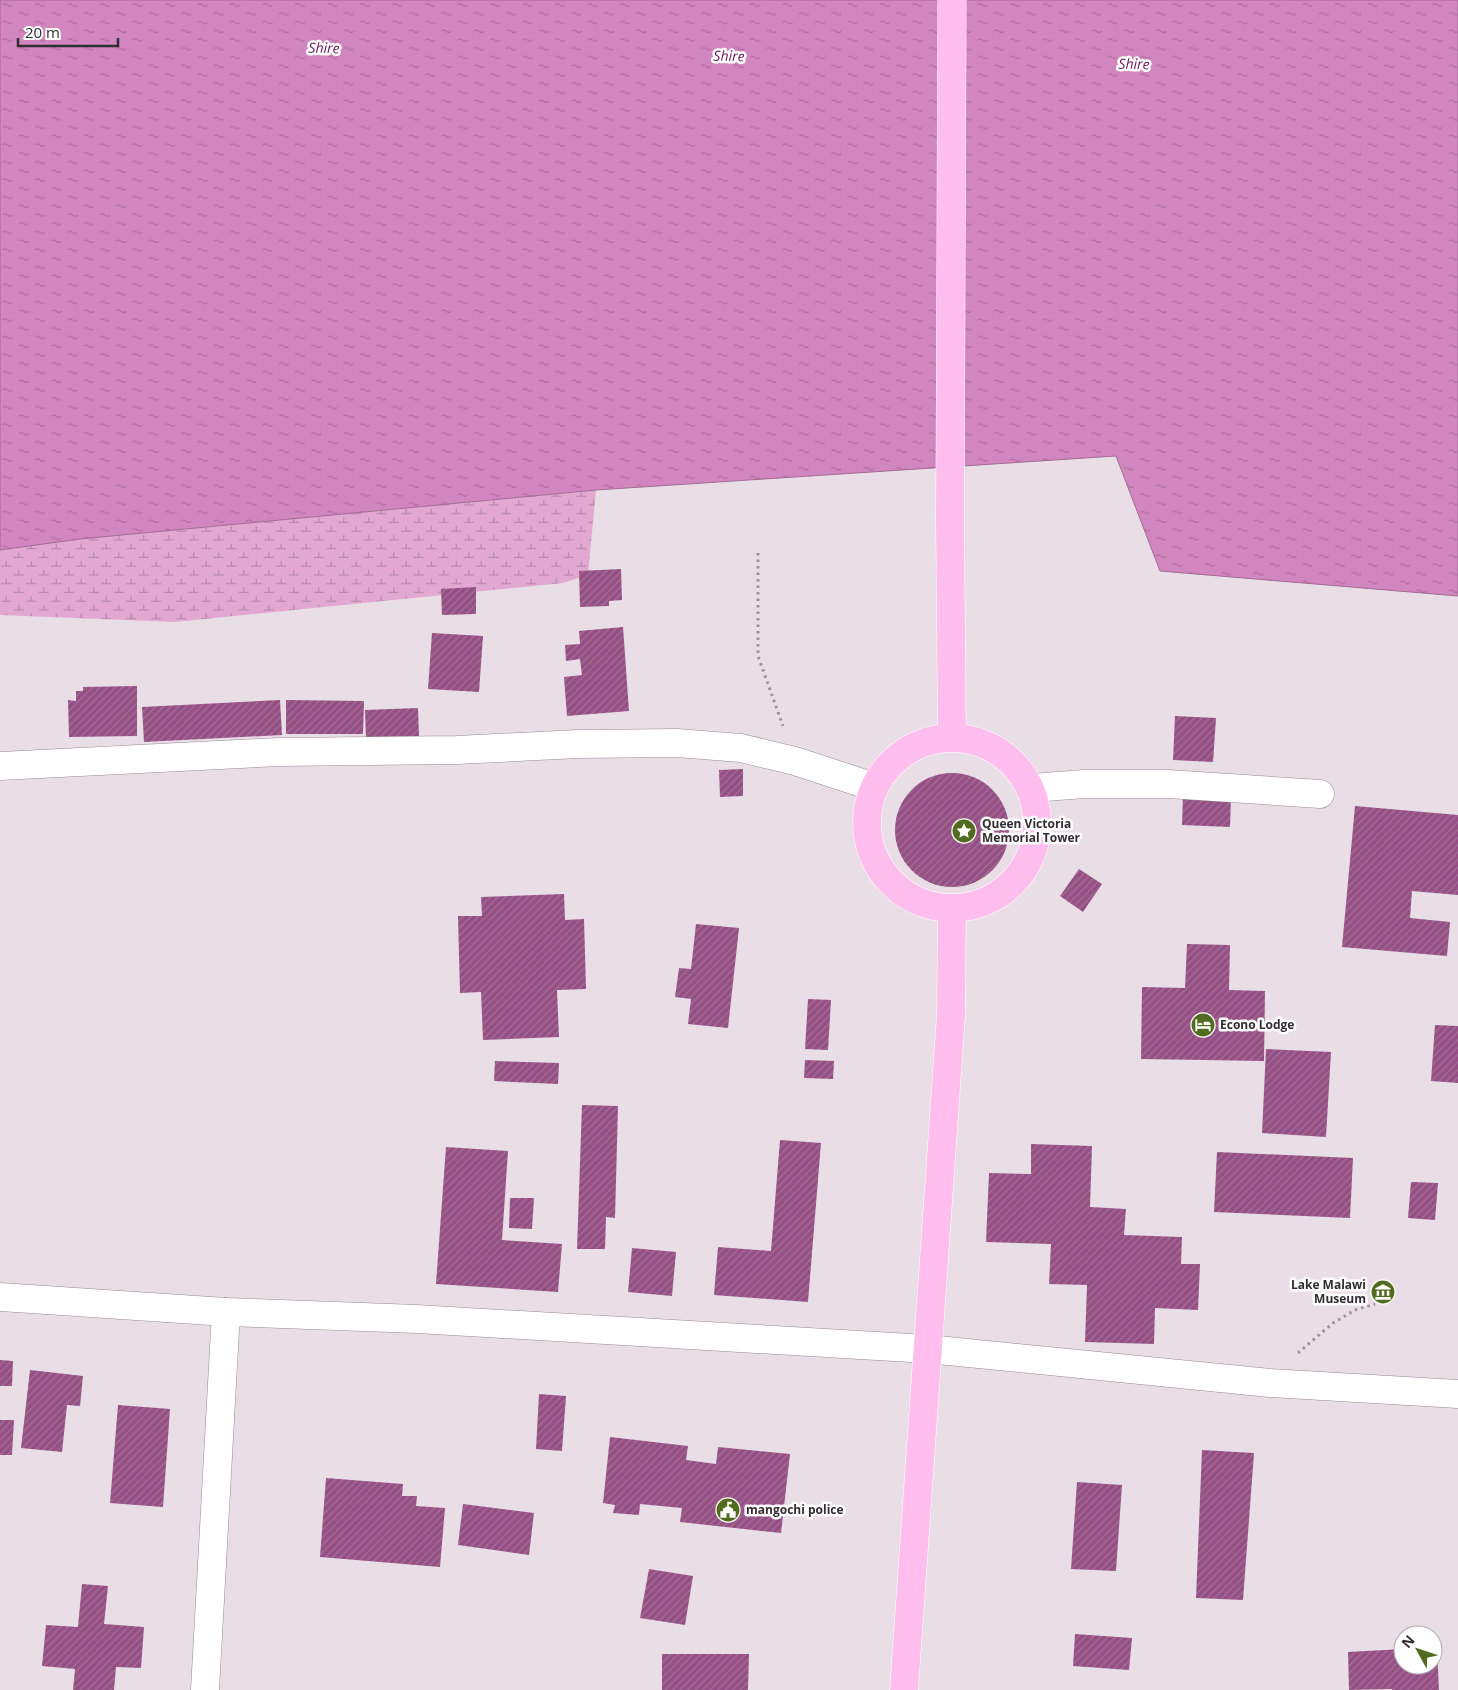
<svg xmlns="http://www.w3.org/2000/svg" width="1458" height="1690" viewBox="0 0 1458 1690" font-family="'Open Sans',sans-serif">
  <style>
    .wetland { fill: url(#wetland-marsh) }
    .water { fill: url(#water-ripples); stroke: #a26b94 }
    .building { fill: url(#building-hatch) }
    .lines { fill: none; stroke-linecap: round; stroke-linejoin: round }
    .minor-casing { stroke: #968a92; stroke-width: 29 }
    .trunk-casing { stroke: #fff; stroke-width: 29 }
    .path { stroke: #9b9298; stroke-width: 3; stroke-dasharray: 2.5 4; stroke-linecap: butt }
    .minor { stroke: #fff; stroke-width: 28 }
    .trunk { stroke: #ffbeee; stroke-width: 28 }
    .labels { text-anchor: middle; stroke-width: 5; stroke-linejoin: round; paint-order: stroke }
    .poi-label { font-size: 12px; font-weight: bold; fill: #322d31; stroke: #fff; text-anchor: start }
    .water-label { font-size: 14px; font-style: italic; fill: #6d125d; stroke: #fff }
  </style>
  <defs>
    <pattern id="wetland-marsh" width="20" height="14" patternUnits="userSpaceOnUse" patternTransform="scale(1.25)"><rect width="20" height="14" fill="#e2a8d2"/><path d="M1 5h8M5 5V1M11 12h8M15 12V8" fill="none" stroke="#b889ab"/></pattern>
    <pattern id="water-ripples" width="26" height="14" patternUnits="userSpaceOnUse" patternTransform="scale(1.25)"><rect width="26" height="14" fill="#d286bf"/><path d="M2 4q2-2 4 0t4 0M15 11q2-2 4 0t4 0" fill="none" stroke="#ab6e9c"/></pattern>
    <pattern id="building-hatch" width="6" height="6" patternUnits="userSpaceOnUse" patternTransform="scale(1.25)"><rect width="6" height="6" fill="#954f85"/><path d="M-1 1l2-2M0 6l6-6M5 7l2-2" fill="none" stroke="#a27197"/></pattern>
  </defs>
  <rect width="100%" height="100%" fill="#eadee6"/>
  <polygon class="wetland" points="596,490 588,575 563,583 175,622 0,615 0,550 80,539"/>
  <polygon class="water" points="0,0 1458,0 1458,596 1160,571 1116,456 596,490 80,539 0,550"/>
  <g class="building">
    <polygon points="621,569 622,600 609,601 609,606 580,607 579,571"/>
    <polygon points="476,587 476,614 442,615 441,589"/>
    <polygon points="623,627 629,711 567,716 564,677 582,675 580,659 566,661 565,645 580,644 579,631"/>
    <polygon points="432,633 483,636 479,692 428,689"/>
    <polygon points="137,686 137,736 69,737 68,700 76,701 76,691 83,691 83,687"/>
    <polygon points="280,700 282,735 144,742 142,707"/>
    <polygon points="286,700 364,701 363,734 286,734"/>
    <polygon points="418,708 419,736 366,739 365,710"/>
    <polygon points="1175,716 1216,718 1213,762 1173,760"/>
    <polygon points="743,769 743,796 720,797 719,770"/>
    <circle cx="952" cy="830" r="57"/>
    <polygon points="1183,795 1231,796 1230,827 1182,825"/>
    <polygon points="1355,806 1458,815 1458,895 1412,891 1410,918 1450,922 1447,956 1342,947"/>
    <polygon points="1079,869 1102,884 1083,912 1060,896"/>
    <polygon points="564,894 565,920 584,919 586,989 557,990 559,1037 483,1040 481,992 460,993 458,916 482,916 481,897"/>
    <polygon points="696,924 739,928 728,1028 688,1024 691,999 675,997 679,968 691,969"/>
    <polygon points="1187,944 1230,945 1229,990 1265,991 1264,1061 1141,1059 1142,987 1185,988"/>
    <polygon points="808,999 831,1000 828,1050 805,1049"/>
    <polygon points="1435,1025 1458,1026 1458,1083 1431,1081"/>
    <polygon points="1266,1049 1331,1052 1326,1137 1262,1133"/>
    <polygon points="805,1060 834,1061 833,1079 804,1078"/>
    <polygon points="495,1061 559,1063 558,1084 494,1081"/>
    <polygon points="582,1105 618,1106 615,1218 606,1217 605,1249 577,1249"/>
    <polygon points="780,1140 821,1143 808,1302 714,1295 718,1247 771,1251"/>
    <polygon points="1031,1144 1092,1146 1090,1207 1126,1209 1124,1235 1182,1237 1181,1264 1200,1264 1198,1310 1155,1308 1154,1344 1085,1342 1087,1285 1049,1284 1051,1244 986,1242 989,1173 1031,1174"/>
    <polygon points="446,1147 508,1151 502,1240 562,1244 558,1292 436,1284"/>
    <polygon points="1217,1152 1353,1158 1350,1218 1214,1212"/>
    <polygon points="1411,1182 1438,1183 1435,1220 1408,1218"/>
    <polygon points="510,1198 534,1198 532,1229 509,1228"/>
    <polygon points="632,1248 676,1252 672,1296 628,1292"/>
    <polygon points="0,1360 13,1361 12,1386 0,1386"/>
    <polygon points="30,1370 83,1376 80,1406 67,1405 62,1452 21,1448"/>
    <polygon points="539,1394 566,1396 562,1451 536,1449"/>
    <polygon points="118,1405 170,1409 163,1507 110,1503"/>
    <polygon points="0,1420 14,1420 12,1455 0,1455"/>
    <polygon points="610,1437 688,1446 686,1460 716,1464 718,1447 790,1454 781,1533 680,1522 682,1508 640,1504 639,1515 613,1513 615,1505 603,1503"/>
    <polygon points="1202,1450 1254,1453 1243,1600 1196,1598"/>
    <polygon points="326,1478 403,1484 402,1496 417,1496 416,1506 445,1508 440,1567 320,1557"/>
    <polygon points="1077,1482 1122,1485 1116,1571 1071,1569"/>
    <polygon points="463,1504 534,1513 529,1555 458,1545"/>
    <polygon points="649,1569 693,1576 685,1625 640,1618"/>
    <polygon points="82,1584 108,1586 104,1624 144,1627 141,1668 116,1667 114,1690 73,1690 75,1669 42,1666 46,1625 78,1627"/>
    <polygon points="1075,1634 1132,1638 1129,1670 1073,1666"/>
    <polygon points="1433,1648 1437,1648 1439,1690 1392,1690 1392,1689 1349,1690 1348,1652 1403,1649 1403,1665 1433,1665"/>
    <polygon points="662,1654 749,1654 748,1690 662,1690"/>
  </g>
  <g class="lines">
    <defs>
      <g id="minor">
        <polyline points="0,766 278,752 457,750 578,744 677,743 741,748 795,761 874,787"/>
        <polyline points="1032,788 1084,784 1168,784 1320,794"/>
        <polyline points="0,1297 226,1312 417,1319 928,1349 1270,1383 1458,1394"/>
        <polyline points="205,1690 226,1312"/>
      </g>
      <g id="trunk">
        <polyline points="952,736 950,520 952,0"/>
        <circle cx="952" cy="823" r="85"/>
        <polyline points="904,1690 951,1015 952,909"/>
      </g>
    </defs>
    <use href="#minor" class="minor-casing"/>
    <use href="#trunk" class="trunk-casing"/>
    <g class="path">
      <polyline points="758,553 758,656 783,726"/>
      <polyline points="1298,1353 1333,1323 1355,1310 1375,1304"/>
    </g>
    <use href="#minor" class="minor"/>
    <use href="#trunk" class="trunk"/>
  </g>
  <defs>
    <symbol id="sight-disc" viewBox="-11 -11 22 22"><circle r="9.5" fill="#516c1f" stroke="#fff"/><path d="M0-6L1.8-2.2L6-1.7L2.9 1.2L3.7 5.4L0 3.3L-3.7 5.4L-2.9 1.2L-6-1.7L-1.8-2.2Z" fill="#fff"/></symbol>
    <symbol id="hotel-disc" viewBox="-11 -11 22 22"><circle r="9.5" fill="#516c1f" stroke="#fff"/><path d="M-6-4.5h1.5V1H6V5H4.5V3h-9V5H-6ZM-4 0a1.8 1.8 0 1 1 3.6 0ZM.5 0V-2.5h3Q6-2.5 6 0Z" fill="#fff"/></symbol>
    <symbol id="museum-disc" viewBox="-11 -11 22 22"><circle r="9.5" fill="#516c1f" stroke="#fff"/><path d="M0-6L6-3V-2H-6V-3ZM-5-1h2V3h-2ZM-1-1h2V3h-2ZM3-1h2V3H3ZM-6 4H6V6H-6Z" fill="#fff"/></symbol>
    <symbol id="civic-disc" viewBox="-11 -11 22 22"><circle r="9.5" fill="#516c1f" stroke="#fff"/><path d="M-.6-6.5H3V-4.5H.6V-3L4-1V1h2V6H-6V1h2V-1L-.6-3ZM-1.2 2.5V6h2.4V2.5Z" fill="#fff"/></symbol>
  </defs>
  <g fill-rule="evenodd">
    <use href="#sight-disc" x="950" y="817" width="28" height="28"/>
    <use href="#hotel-disc" x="1189" y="1011" width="28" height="28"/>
    <use href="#museum-disc" x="1369" y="1278" width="28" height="28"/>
    <use href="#civic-disc" x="714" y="1496" width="28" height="28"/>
  </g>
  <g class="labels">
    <g class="poi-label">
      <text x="982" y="828">Queen Victoria<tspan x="982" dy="14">Memorial Tower</tspan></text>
      <text x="1220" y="1029">Econo Lodge</text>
      <text x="1366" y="1289" text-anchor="end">Lake Malawi<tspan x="1366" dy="14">Museum</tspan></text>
      <text x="746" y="1514">mangochi police</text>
    </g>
    <g class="water-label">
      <text transform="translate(324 48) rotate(1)" y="5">Shire</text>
      <text transform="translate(729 56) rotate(1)" y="5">Shire</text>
      <text transform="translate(1134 64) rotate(1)" y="5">Shire</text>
    </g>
  </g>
  <g transform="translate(1418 1650) rotate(310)"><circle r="24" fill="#ffffff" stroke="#adabad"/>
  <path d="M0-4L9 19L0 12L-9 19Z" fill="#516c1f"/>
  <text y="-8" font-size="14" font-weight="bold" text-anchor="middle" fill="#322d31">N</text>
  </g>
  <path d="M18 38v8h100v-8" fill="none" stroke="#322d31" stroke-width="2.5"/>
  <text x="25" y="38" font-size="15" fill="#322d31" stroke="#ffffff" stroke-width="4" paint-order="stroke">20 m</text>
</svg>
